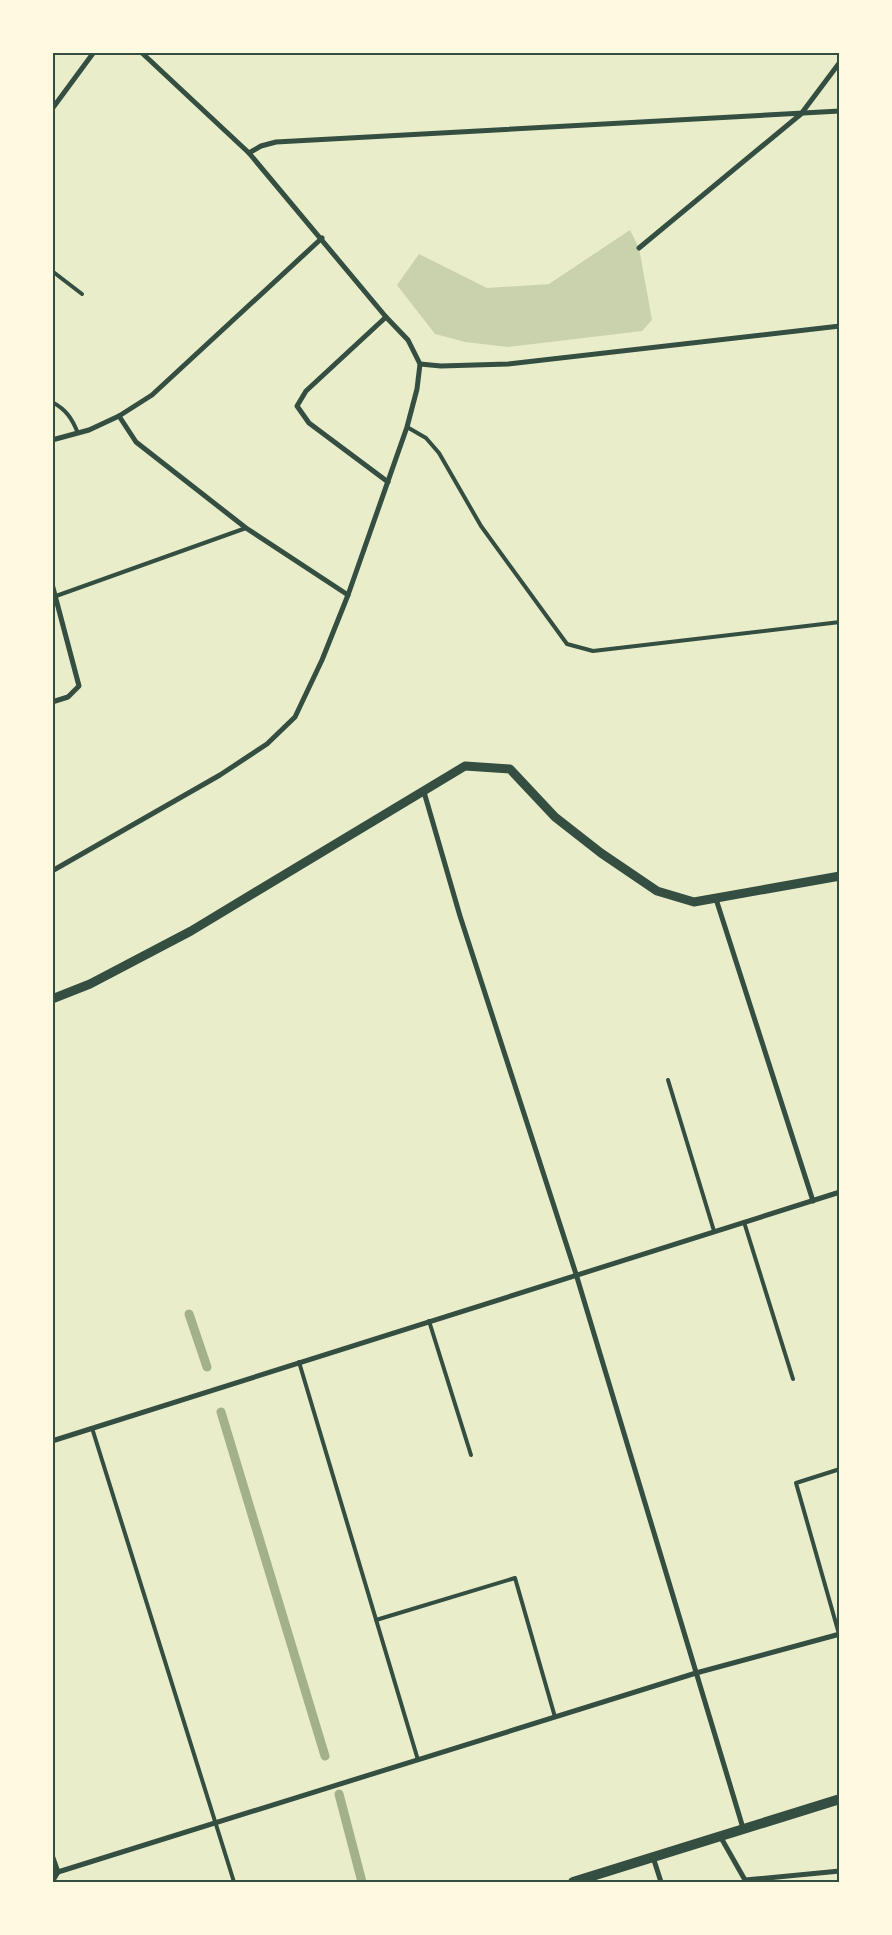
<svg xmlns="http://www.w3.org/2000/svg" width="892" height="1935" viewBox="0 0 892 1935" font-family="Barlow,sans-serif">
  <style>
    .green { fill: #cad2ad }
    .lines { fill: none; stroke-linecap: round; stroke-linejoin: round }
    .stream { stroke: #a3b18a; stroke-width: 9 }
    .service { stroke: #344e41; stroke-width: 4 }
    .minor { stroke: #344e41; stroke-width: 5 }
    .tertiary { stroke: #344e41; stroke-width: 9 }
    .secondary { stroke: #344e41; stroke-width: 10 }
    .neatline { fill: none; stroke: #344e41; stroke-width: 2 }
  </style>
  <rect width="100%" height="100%" fill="#e9edc9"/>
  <polygon class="green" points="630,230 639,248 652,320 642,331 508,347 465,342 435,334 397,285 419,254 487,288 549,284"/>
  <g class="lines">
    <g class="stream">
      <polyline points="189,1314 207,1367"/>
      <polyline points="221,1412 325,1756"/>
      <polyline points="339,1794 362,1882"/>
    </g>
    <g class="service">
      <polyline points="52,271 82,294"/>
      <path d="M 52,402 C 67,410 72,419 78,433"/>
      <polyline points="407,427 426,438 439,453 481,526 567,644 593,651 840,622"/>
      <polyline points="56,596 246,528"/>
      <polyline points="668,1080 714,1231"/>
      <polyline points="744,1222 793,1379"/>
      <polyline points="429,1321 471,1455"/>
      <polyline points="299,1362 418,1760"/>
      <polyline points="92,1428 234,1882"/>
      <polyline points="376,1620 515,1578 555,1717"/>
      <polyline points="839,1634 796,1483 840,1469"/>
    </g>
    <g class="minor">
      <polyline points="52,109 94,52"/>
      <polyline points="249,153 261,146 276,142 840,111"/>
      <polyline points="639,248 801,114 840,62"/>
      <polyline points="386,317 306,391 297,406 309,423 388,482"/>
      <polyline points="420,364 441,366 508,364 840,326"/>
      <polyline points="119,416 136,442 246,528 348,595"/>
      <polyline points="52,440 89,430 119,416 152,395 322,238"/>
      <polyline points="52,584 79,686 68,697 52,702"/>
      <polyline points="424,792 460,916 576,1274 743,1828"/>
      <polyline points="52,871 220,775 267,744 295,717 322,660 348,595 407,427 417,389 420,364 408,340 386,317 249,153 141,52"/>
      <polyline points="716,899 813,1201"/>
      <polyline points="52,1441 840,1192"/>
      <polyline points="720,1836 745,1880 840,1871"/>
      <polyline points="52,1855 58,1872 52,1882"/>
      <polyline points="653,1857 661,1882"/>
      <polyline points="58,1872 696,1673 840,1634"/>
    </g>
    <polyline class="tertiary" points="52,999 90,984 191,931 465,766 510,769 555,817 601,853 657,891 694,902 840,876"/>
    <polyline class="secondary" points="573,1882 840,1799"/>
  </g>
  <rect width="892" height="1935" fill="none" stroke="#fefae0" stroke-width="108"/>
  <rect x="54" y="54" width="784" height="1827" class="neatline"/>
</svg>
